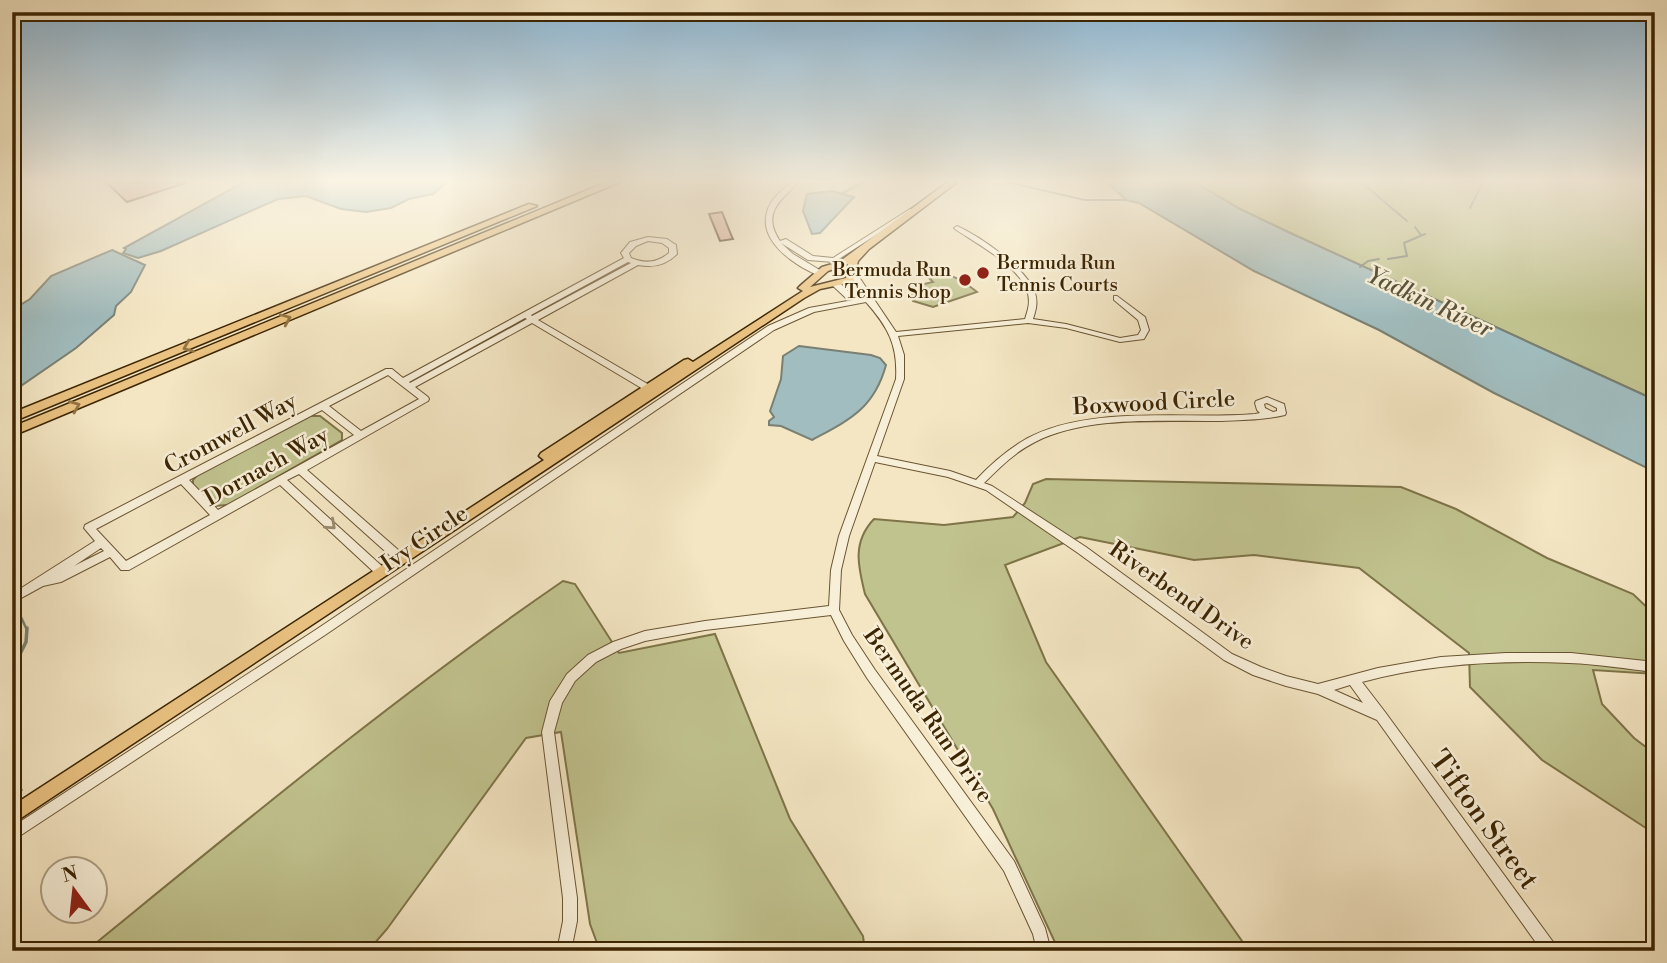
<svg xmlns="http://www.w3.org/2000/svg" width="1667" height="963" viewBox="0 0 1667 963" font-family="'Libre Bodoni',serif">
  <style>
    .green { fill: #c1c38f; stroke: #7e7448; stroke-width: 2 }
    .water { fill: #a1bdbf; stroke: #798073; stroke-width: 2 }
    .lines { fill: none; stroke-linecap: round; stroke-linejoin: round }
    .stream-far2 { stroke: #798073; stroke-width: 2 }
    .stream-far1 { stroke: #798073; stroke-width: 2.5 }
    .stream { stroke: #798073; stroke-width: 3.5 }
    .building { fill: #daa891; stroke: #3c2502; stroke-width: 2 }
    .minor-casing { stroke: #6a5532; stroke-width: 2 }
    .major-casing { stroke: #3c2502; stroke-width: 3 }
    .highway-casing { stroke: #3c2502; stroke-width: 3 }
    .minor { fill: #f8efd8; fill-rule: evenodd }
    .major { fill: #eac382; fill-rule: evenodd }
    .highway { fill: #eac382; fill-rule: evenodd }
    .oneway { stroke: #937442 }
    .oneway2 { stroke: #9a8a6d }
    .poi-dot { fill: #8f2418; stroke: #f8efd8; stroke-width: 2.5 }
    .labels { text-anchor: middle; stroke-width: 5; stroke-linejoin: round; paint-order: stroke }
    .far-poi-label { font-size: 19px; fill: #3c2502; stroke: #f8efd8; text-anchor: start }
    .street-label { font-size: 23px; fill: #3c2502; stroke: #f8efd8 }
    .water-label { font-size: 24px; font-style: italic; fill: #5a533b; stroke: #f8efd8 }
    .near-street-label { font-size: 28px; fill: #3c2502; stroke: #f8efd8 }
  </style>
  <rect width="100%" height="100%" fill="#f4e6c3"/>
  <filter id="stains"><feTurbulence type="fractalNoise" baseFrequency=".00286" numOctaves="4"/><feColorMatrix values="0 0 0 0 .2 0 0 0 0 .09 0 0 0 0 .02 0 0 0 .5 -.17"/></filter>
  <radialGradient id="worn" r=".72"><stop offset=".6" stop-color="#630" stop-opacity="0"/><stop offset="1" stop-color="#630" stop-opacity=".3"/></radialGradient>
  <g class="green">
    <polygon points="1194,182 1655,182 1655,400 1288,232 1240,209"/>
    <path d="M 943,274 C 957,276 967,284 977,292 L 933,307 L 913,301 L 911,287 L 933,282 L 929,278 Z"/>
    <polygon points="309,416 320,416 342,433 342,440 228,505 214,506 193,486 193,480 198,474"/>
    <path d="M 1046,479 L 1401,487 L 1456,509 L 1547,558 L 1633,594 L 1655,615 L 1655,674 L 1593,670 L 1602,704 L 1634,738 L 1655,754 L 1655,834 L 1542,760 L 1470,687 L 1469,653 L 1359,568 L 1254,555 L 1194,560 L 1080,537 L 1005,565 L 1046,662 L 1249,951 L 1059,951 L 993,809 L 865,594 C 858,566 852,542 874,519 L 944,525 L 1013,517 L 1025,503 L 1033,484 Z"/>
    <path d="M 563,581 L 575,584 L 619,653 L 715,634 L 790,819 L 863,936 L 865,951 L 600,951 L 590,924 L 561,732 L 526,738 L 387,929 L 368,951 L 86,951 C 242,824 397,695 563,581 Z"/>
  </g>
  <g class="water">
    <polygon points="244,182 447,182 433,194 409,199 391,208 366,212 341,209 306,196 278,199 161,251 138,258 123,253 126,249 124,248"/>
    <polygon points="1107,182 1194,182 1240,209 1288,232 1655,400 1655,472 1494,393 1379,330 1254,271 1139,203 1126,200"/>
    <polygon points="832,191 854,197 820,233 812,234 803,211 807,194"/>
    <polygon points="112,250 145,265 131,292 116,306 114,315 76,348 12,392 12,310 30,299 51,276"/>
    <path d="M 799,346 L 871,355 L 880,358 L 886,365 C 874,409 849,420 812,440 L 781,426 L 769,425 L 769,421 L 774,417 L 770,411 L 781,379 L 783,356 Z"/>
  </g>
  <g class="lines">
    <g class="stream-far2">
      <polyline points="1006,182 1085,200 1126,200"/>
      <polyline points="1361,182 1407,221"/>
      <polyline points="841,194 864,182"/>
      <polyline points="1470,208 1483,182"/>
      <polyline points="1415,227 1421,235"/>
      <polyline points="1388,259 1407,256 1404,243 1425,234"/>
      <polyline points="1360,267 1368,261 1379,259"/>
    </g>
    <polyline class="stream-far1" points="20,615 27,630"/>
    <g class="stream">
      <polyline points="12,670 26,642 27,628"/>
      <polyline points="12,784 21,790"/>
    </g>
  </g>
  <g class="building">
    <polygon points="106,182 184,182 185,183 127,202"/>
    <polygon points="722,212 732,237 733,239 720,241 709,214"/>
  </g>
  <g class="lines">
    <defs>
      <g id="minor">
        <path d="M 792,182 L 799,182 C 781,200 761,213 780,241 L 786,239 L 813,256 L 833,258 L 910,209 L 915,210 L 834,262 L 808,260 L 781,243 L 793,254 L 823,272 L 824,274 L 820,276 C 797,267 758,242 767,212 C 770,199 782,190 792,182 Z"/>
        <path d="M 957,226 C 979,236 1028,269 1035,293 C 1038,302 1036,310 1033,319 L 1066,324 L 1120,338 L 1138,335 L 1141,330 L 1138,320 L 1114,300 L 1114,296 L 1117,296 L 1145,317 L 1149,330 L 1144,339 L 1120,342 L 1066,328 L 1028,323 L 898,336 L 904,355 L 904,379 L 877,456 L 950,471 L 976,480 C 991,464 1007,450 1026,439 C 1090,404 1184,420 1255,414 L 1260,413 L 1257,410 L 1255,403 L 1256,401 L 1267,397 L 1284,404 L 1286,413 L 1285,415 C 1265,420 1243,420 1221,421 C 1161,422 1089,415 1035,442 C 1015,452 1000,467 984,483 L 992,486 L 1086,547 L 1232,654 L 1261,667 L 1286,676 L 1318,684 L 1378,668 L 1441,657 L 1506,653 L 1571,653 L 1655,662 L 1655,672 C 1627,669 1598,664 1569,663 C 1500,660 1429,664 1362,682 L 1385,712 L 1556,946 L 1558,951 L 1542,951 L 1377,720 L 1318,694 L 1286,686 L 1253,675 L 1224,660 L 1078,553 L 986,490 L 948,477 L 875,462 L 849,536 L 841,570 L 839,610 L 852,635 L 875,670 L 1014,861 L 1045,928 L 1051,951 L 1037,951 L 1033,934 L 1004,871 L 867,678 L 844,641 L 831,615 L 705,630 L 645,641 L 621,649 L 596,662 L 575,681 L 562,703 L 554,732 L 577,898 L 577,921 L 571,951 L 557,951 L 563,921 L 563,898 L 542,732 L 550,701 L 567,674 L 588,655 L 613,642 L 645,631 L 705,621 L 829,606 L 831,570 L 839,536 L 896,379 C 898,345 888,327 866,302 L 814,312 L 774,330 L 325,635 L 12,841 L 12,827 L 317,629 L 768,326 L 809,308 L 853,300 L 847,299 L 833,286 L 833,282 L 839,282 L 852,295 L 864,297 L 863,293 L 848,273 L 849,271 L 855,271 L 896,332 L 1025,319 C 1028,310 1031,301 1027,291 C 1018,265 977,244 955,229 L 954,228 ZM 1267,403 L 1277,408 L 1277,411 L 1273,412 L 1265,408 L 1264,404 ZM 1350,685 L 1363,703 L 1334,690 Z"/>
        <path d="M 648,237 L 667,239 L 676,245 L 677,254 C 666,265 653,268 638,265 L 538,320 L 651,386 L 652,388 L 650,395 L 644,395 L 643,389 L 532,323 L 415,387 L 428,397 L 429,399 L 428,401 L 307,470 L 404,555 L 405,558 L 404,561 L 396,561 L 299,474 L 287,480 L 384,568 L 385,571 L 384,574 L 376,574 L 280,485 L 129,570 L 121,570 L 110,557 L 61,582 L 43,586 L 12,603 L 12,594 L 95,541 L 84,528 L 85,525 L 386,369 L 392,369 L 403,378 L 624,258 L 621,253 L 630,242 ZM 648,241 L 662,243 L 669,248 L 669,253 C 657,263 645,264 631,258 L 629,253 L 636,246 ZM 628,262 L 631,263 L 532,316 L 531,315 ZM 525,318 L 527,319 L 410,383 L 409,382 ZM 388,375 L 419,399 L 361,431 L 329,406 ZM 322,410 L 354,435 L 218,510 L 189,480 ZM 181,484 L 210,515 L 126,561 L 96,529 ZM 101,548 L 104,551 L 74,566 Z"/>
      </g>
      <path id="major" d="M 948,182 L 957,182 L 869,249 L 858,261 L 853,282 L 820,289 L 804,298 L 12,824 L 12,806 L 544,460 L 539,456 L 541,453 L 684,360 L 688,359 L 693,362 L 803,291 L 798,288 L 800,286 L 822,267 L 839,262 ZM 848,264 L 846,278 L 810,287 L 828,271 Z"/>
      <g id="highway">
        <polygon points="607,182 620,182 12,436 12,427"/>
        <polygon points="529,204 537,206 12,422 12,413"/>
      </g>
    </defs>
    <use href="#minor" class="minor-casing"/>
    <use href="#major" class="major-casing"/>
    <use href="#highway" class="highway-casing"/>
    <use href="#minor" class="minor"/>
    <use href="#major" class="major"/>
    <use href="#highway" class="highway"/>
  </g>
  <defs><path id="oneway-chevron" d="M-2-3.5L2.5 0L-2 3.5" fill="none" stroke-width="1.6" stroke-linecap="round" stroke-linejoin="round" transform="scale(1.75)"/></defs>
  <g class="oneway">
    <use href="#oneway-chevron" transform="translate(286 319) rotate(-23)"/>
    <use href="#oneway-chevron" transform="translate(188 347) rotate(158)"/>
    <use href="#oneway-chevron" transform="translate(75 406) rotate(-22)"/>
  </g>
  <use class="oneway2" href="#oneway-chevron" transform="translate(331 525) rotate(42)"/>
  <linearGradient id="sky" x2="0" y2="1"><stop stop-color="#8bb8d8"/><stop offset="0.57" stop-color="#faf4e4"/><stop offset="1" stop-color="#faf4e4" stop-opacity="0"/></linearGradient>
  <rect width="1667" height="317" fill="url(#sky)"/>
  <g class="poi-dot">
    <circle cx="983" cy="273" r="7"/>
    <circle cx="965" cy="280" r="7"/>
  </g>
  <g class="labels">
    <g class="far-poi-label">
      <text x="997" y="269">Bermuda Run<tspan x="997" dy="22">Tennis Courts</tspan></text>
      <text x="951" y="276" text-anchor="end">Bermuda Run<tspan x="951" dy="22">Tennis Shop</tspan></text>
    </g>
    <g class="street-label">
      <text transform="translate(1154 402) rotate(-3)" y="8">Boxwood Circle</text>
      <text transform="translate(230 433) rotate(-28)" y="8">Cromwell Way</text>
      <text transform="translate(266 466) rotate(-29)" y="8">Dornach Way</text>
      <text transform="translate(424 538) rotate(-34)" y="8">Ivy Circle</text>
      <text transform="translate(1182 595) rotate(35)" y="8">Riverbend Drive</text>
      <text transform="translate(929 715) rotate(55)" y="8">Bermuda Run Drive</text>
    </g>
    <g class="water-label">
      <text transform="translate(1430 302) rotate(25)" y="8">Yadkin River</text>
    </g>
    <g class="near-street-label">
      <text transform="translate(1485 819) rotate(54)" y="10">Tifton Street</text>
    </g>
  </g>
  <rect width="1667" height="963" fill="none" stroke="#f4e6c3" stroke-width="42"/>
  <rect x="14" y="14" width="1639" height="935" fill="none" stroke="#3c2502" stroke-width="3.5"/>
  <rect x="21" y="21" width="1625" height="921" fill="none" stroke="#3c2502" stroke-width="2"/>
  <g transform="translate(74 890) rotate(345)"><circle r="33" fill="#f8efd8" stroke="#ad9e82" stroke-width="2"/>
  <path d="M0-5L12 26L0 18L-12 26Z" fill="#8f2418"/>
  <text y="-10" font-size="19" font-weight="bold" text-anchor="middle" fill="#3c2502">N</text>
  </g>
  <rect width="100%" height="100%" filter="url(#stains)"/>
  <rect width="100%" height="100%" fill="url(#worn)"/>
</svg>
